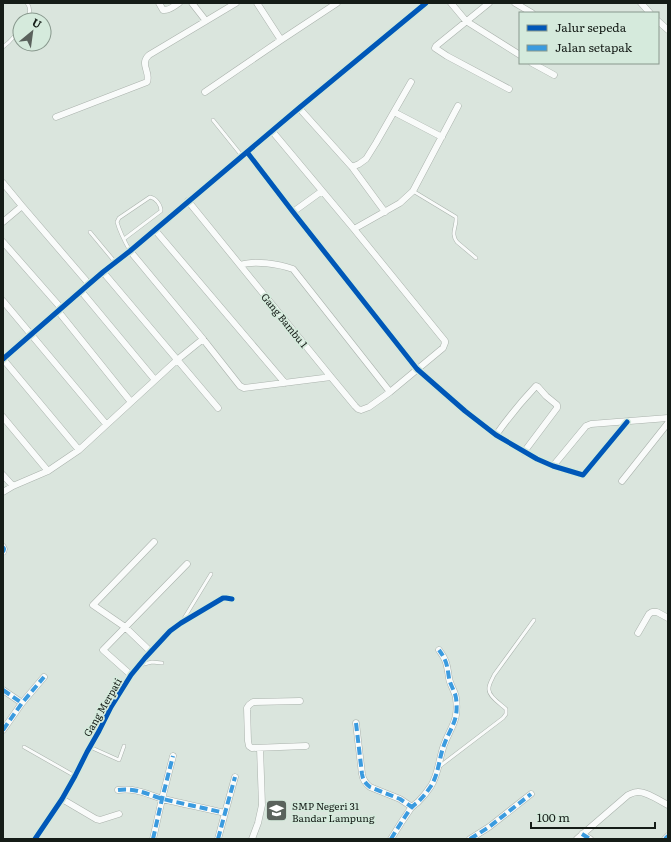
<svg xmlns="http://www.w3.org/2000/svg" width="671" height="842" font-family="Literata,serif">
<rect width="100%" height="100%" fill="#dae5dd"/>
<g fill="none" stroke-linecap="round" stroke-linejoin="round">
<defs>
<path id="lane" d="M 27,3 C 31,8 30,14 27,20
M 3,47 L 9,42 L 20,30
M 213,120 L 242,156
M 413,191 L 456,217 C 457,227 450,233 457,242 L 476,258
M 90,232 L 115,262
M 124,239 L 161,211 C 161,205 156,198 150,197 L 119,218 L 117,222 C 120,233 125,242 130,251
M 183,620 L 211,574
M 140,665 L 152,662 L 162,663
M 24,747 L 75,776
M 90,747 L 119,760 L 124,746
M 440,766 L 503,718 L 506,714 L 506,709 C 502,705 489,697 489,690 C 488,685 492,680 494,675 L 534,620"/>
<path id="street" d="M 159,3 L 163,10 C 169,11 174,6 179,3
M 192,3 L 206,21
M 257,3 L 281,40
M 451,3 L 466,21 L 520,55
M 489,3 L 436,46 L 435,48 L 447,56 L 509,89
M 515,3 L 532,13
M 641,3 L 650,13
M 658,21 L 668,30
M 532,63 L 554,75
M 205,92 L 281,40 L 337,3
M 299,108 L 352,167 L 385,212
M 394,112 L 442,137
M 56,117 L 147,82 C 151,72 139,64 149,55 L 236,3
M 272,131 L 354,229 L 400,203 L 413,191 L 458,106
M 247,152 L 293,212 L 417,369 L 465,411 L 496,435 L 537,459 L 553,466 L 583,475 L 627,422
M 352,167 L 359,164 L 366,159 L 376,143 L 411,82
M 3,183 L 22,206 L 89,284
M 188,201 L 331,377 L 355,406 L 358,409 L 361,410 L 369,407 L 390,392 L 443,348 L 445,343 L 445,341 L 354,229
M 293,212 L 322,191
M 3,222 L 22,206
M 155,230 L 285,383
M 3,242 L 61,308
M 130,251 L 203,339 L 240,386 L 244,388 L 331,377
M 240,265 C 254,260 279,264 293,269 L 390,392
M 103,272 L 218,408
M 81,291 L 155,380
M 3,301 L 106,424
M 58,311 L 131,402
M 3,359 L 81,291 L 103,272 L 130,251 L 299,108 L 426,3
M 3,359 L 79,450
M 3,417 L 48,471
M 496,435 C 508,418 521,402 536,386 L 538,387 L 546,396 L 557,405 L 557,408 L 524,452
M 553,466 L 586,426 L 591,424 L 668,418
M 3,475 L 13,486
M 622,481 L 668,423
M 3,492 L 13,486 L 48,471 L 79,450 L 177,360 L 203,339
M 3,547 L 4,549 L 3,552
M 638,633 L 649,614 L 652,612 L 657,612 L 668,618
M 151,652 L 125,627 L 93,605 L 154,542
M 131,675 L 103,650 L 187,564
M 3,690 L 22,703
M 300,701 L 253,702 L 249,705 L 247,708 L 248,741 L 249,746 L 252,748 L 306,746
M 356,723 L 362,774 C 363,780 365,783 370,787 L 400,799 L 412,807
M 3,730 L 22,703 L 44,677
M 118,790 C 137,788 146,794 163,799 C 184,804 204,808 225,813
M 62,799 L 96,819 L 100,820 L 119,814
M 582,834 L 590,839
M 35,839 L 62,799 L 75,776 L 87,752 L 99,731 L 111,707 L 131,675 L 145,658 L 170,631 L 181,623 L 223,598 L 226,598 L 232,599
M 153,839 L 162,799 L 173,756
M 218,839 L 225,813 L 235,777
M 252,839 L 258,823 L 262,805 L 260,748
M 391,839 C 397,829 404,818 411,808 C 413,806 415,804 418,802 C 423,797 427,792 431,786 C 439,773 439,758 444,745 C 451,726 459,721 456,698 C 455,691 450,685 449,678 C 447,665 447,661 439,650
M 470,839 L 489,827 L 531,794
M 577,839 L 628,795 C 631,794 634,792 637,792 C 646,791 660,801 668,805
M 665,839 L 668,836"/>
</defs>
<use href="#lane" stroke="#aab2ac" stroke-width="4"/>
<use href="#street" stroke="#aab2ac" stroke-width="7"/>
<use href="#lane" stroke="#f9fbfa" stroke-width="3"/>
<use href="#street" stroke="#f9fbfa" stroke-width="6"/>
<path stroke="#3b9bdf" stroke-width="4" stroke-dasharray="8 4" stroke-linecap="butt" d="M 3,547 L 4,549 L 3,552
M 3,690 L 22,703
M 356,723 L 362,774 C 363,780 365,783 370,787 L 400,799 L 412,807
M 3,730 L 22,703 L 44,677
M 118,790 C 137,788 146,794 163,799 C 184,804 204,808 225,813
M 582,834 L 590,839
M 153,839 L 162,799 L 173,756
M 218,839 L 225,813 L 235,777
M 391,839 C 397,829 404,818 411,808 C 413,806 415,804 418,802 C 423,797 427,792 431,786 C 439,773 439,758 444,745 C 451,726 459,721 456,698 C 455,691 450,685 449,678 C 447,665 447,661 439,650
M 470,839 L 489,827 L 531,794
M 665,839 L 668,836"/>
<defs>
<path id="cycleway" d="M 247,152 L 293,212 L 417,369 L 465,411 L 496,435 L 537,459 L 553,466 L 583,475 L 627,422
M 3,359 L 81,291 L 103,272 L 130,251 L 299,108 L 426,3
M 35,839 L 62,799 L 75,776 L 87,752 L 99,731 L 111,707 L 131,675 L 145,658 L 170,631 L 181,623 L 223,598 L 226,598 L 232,599"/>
</defs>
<use href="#cycleway" stroke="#d5eadc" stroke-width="8"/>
<use href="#cycleway" stroke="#0057b8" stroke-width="5"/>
</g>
<defs>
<symbol id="school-square" viewBox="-11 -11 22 22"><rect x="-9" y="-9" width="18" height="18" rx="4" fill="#5a625c" stroke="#d5eadc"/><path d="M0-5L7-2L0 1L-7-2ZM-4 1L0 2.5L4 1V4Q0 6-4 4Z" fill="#fff"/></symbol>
</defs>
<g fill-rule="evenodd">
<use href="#school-square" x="264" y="798" width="25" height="25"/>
</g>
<g text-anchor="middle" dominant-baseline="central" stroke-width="3.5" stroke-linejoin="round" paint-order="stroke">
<g font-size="10" fill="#151c17" stroke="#d5eadc">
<text transform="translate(285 320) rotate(51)">Gang Bambu 1</text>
<text transform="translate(102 707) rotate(-60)">Gang Merpati</text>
</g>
<g font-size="10" fill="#151c17" stroke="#d5eadc" text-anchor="start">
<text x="292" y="805">SMP Negeri 31<tspan x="292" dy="12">Bandar Lampung</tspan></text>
</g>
</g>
<rect width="671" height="842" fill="none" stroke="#151c17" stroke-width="8"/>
<rect x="519" y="12" width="140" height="52" fill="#d5eadc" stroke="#88988d"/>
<rect x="527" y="25" width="20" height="6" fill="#0057b8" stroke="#88988d"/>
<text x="555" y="32" font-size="12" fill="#151c17">Jalur sepeda</text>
<rect x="527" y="45" width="20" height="6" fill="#3b9bdf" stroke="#88988d"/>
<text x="555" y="52" font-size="12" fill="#151c17">Jalan setapak</text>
<g transform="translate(32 32) rotate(29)"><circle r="19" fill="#d5eadc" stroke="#88988d"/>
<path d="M0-3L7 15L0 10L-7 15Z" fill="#5a625c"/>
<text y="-6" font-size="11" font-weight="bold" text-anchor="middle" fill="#151c17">U</text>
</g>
<path d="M531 822v6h124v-6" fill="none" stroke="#151c17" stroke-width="2"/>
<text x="537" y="822" font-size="12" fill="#151c17" stroke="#d5eadc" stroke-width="3" paint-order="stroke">100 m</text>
</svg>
